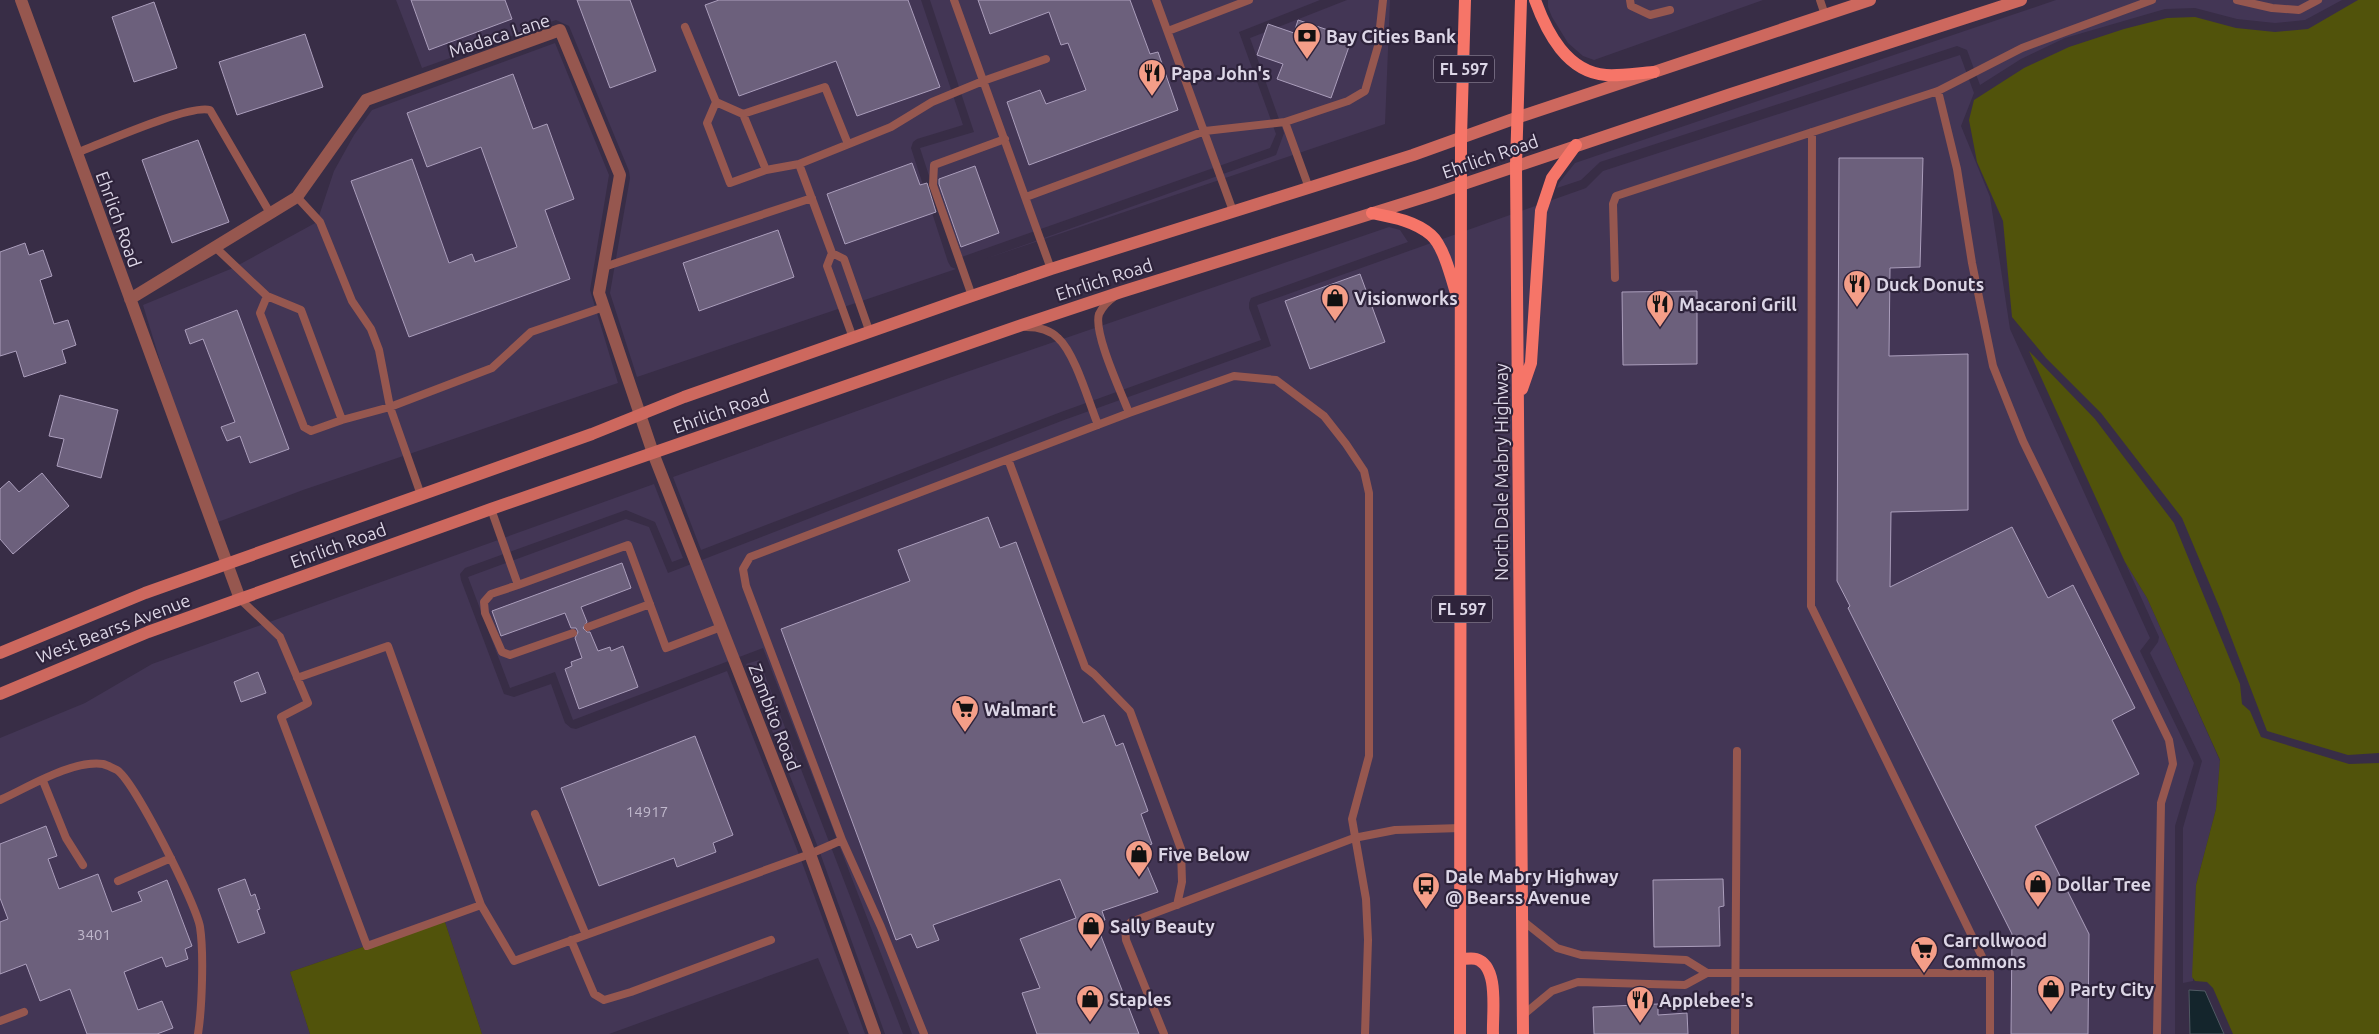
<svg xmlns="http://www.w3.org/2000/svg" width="2379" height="1034" font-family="Ubuntu,sans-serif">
<rect width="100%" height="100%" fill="#382d46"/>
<path fill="#433655" d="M 396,0 L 921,0 L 963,125 L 917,139 L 913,142 L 911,148 L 948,262 L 951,267 L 956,269 L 637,377 L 610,293 L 630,178 L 629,171 L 569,26 L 556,20 L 422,68 Z
M 930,0 L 1320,0 L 1239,32 L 1276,134 L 1270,148 L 956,259 L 920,148 L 974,132 Z
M 1347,0 L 1390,0 L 1385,124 L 985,259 L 1276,155 L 1284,133 L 1250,38 Z
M 1548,0 L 1763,0 L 1594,60 L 1583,56 L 1568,43 L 1552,17 L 1548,7 Z
M 2056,0 L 2342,0 L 2305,20 L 2275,23 L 2237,19 L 2195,8 L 2165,9 L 2065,38 L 2021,59 L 1980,85 L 1967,50 L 1957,46 L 1600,162 L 1581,180 L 1557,188 L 1559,183 L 1575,163 Z
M 555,43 L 609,175 L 590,290 L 618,383 L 303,490 L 210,525 L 143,305 L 233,268 L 317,222 L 334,171 L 354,135 L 372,110 Z
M 1960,55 L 1974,93 L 1961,126 L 1990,197 L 2010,329 L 2150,638 L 2140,651 L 2194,763 L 2175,826 L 2175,1034 L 912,1034 L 763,648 L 573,720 L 555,672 L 510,688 L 468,577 L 626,519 L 649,527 L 668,573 L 1064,420 L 1271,346 L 1257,305 L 1586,188 L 1603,171 Z
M 1389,227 L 1400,230 L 1408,242 L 1251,298 L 1249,303 L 1249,308 L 1261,340 L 1061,412 L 701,550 L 673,477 L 952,377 Z
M 654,484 L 683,558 L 672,562 L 655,522 L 626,510 L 465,568 L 460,574 L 461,580 L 504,694 L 514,697 L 551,684 L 565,723 L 571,728 L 576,729 L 727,671 L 800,857 L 865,1034 L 849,1034 L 818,958 L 609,1034 L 482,1034 L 444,919 L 290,972 L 310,1034 L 0,1034 L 0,738 L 85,703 L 152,664 Z
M 2125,562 L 2147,598 L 2220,761 L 2216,809 L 2196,885 L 2193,981 L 2183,983 L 2183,828 L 2202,761 L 2150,653 L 2158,642 L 2159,637 Z
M 759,660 L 903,1034 L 885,1034 L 819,850 L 746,664 Z"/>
<path fill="#51530b" d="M 2358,0 L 2379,0 L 2379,753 L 2348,755 L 2267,731 L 2221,611 L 2182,518 L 2101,413 L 2046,358 L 2012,317 L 2003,221 L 1977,162 L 1969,120 L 1974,100 L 2024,68 L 2069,47 L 2124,29 L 2167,18 L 2195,17 L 2236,28 L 2275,32 L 2308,29 Z
M 2029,351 L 2095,419 L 2174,523 L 2240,684 L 2242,704 L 2250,711 L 2261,737 L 2349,764 L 2379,763 L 2379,1034 L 2233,1034 L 2213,988 L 2207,982 L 2195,981 L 2192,977 L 2196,885 L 2216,809 L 2220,760 L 2147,598 L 2125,562 Z
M 444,919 L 482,1034 L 310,1034 L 290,972 Z"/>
<path fill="#14252c" stroke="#505a64" d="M 2189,990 L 2205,991 L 2224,1034 L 2190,1034 Z"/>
<path fill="#6c607c" stroke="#ab9ebc" d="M 411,0 L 505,0 L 512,19 L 429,50 Z
M 577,0 L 630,0 L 656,71 L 610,88 Z
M 719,0 L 908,0 L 940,87 L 857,116 L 836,61 L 739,96 L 705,5 Z
M 978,0 L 1130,0 L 1150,54 L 1158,52 L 1178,110 L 1029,165 L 1007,102 L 1040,90 L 1046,104 L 1086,90 L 1068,43 L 1061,45 L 1049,12 L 990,34 Z
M 154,2 L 177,68 L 134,82 L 112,17 Z
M 1298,20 L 1352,38 L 1331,98 L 1277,79 L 1283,64 L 1257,55 L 1268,24 L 1294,33 Z
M 305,34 L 323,87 L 237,115 L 219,62 Z
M 513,74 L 533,129 L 547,124 L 574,199 L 545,210 L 570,279 L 409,337 L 351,181 L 412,159 L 449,263 L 472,254 L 475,262 L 517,247 L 481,147 L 427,167 L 407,113 Z
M 198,140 L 229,222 L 172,243 L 142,160 Z
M 1839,158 L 1923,158 L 1920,267 L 1890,268 L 1889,356 L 1968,354 L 1968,510 L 1891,512 L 1890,587 L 2012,527 L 2048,598 L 2073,585 L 2135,708 L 2112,720 L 2139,774 L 2035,826 L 2089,934 L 2088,1034 L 2011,1034 L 2012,934 L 1848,608 L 1850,606 L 1837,581 Z
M 912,163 L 920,185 L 927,183 L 936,212 L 845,244 L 827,194 Z
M 975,166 L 999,233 L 961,247 L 939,184 L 939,179 Z
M 778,230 L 794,277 L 699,311 L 683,263 Z
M 25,243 L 29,255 L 43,250 L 52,276 L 40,280 L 54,324 L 68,320 L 76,345 L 62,350 L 66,363 L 24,377 L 16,351 L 0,356 L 0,252 Z
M 1360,274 L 1385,342 L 1310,369 L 1285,301 Z
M 1697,291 L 1697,364 L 1623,365 L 1622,292 Z
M 237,310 L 289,449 L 250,463 L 240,436 L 227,441 L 221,427 L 235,422 L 203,339 L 190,344 L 185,330 Z
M 60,395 L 118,410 L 101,478 L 57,466 L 64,439 L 49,436 Z
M 42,473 L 69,506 L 13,554 L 0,539 L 0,489 L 9,481 L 19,492 Z
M 988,517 L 1000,548 L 1016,542 L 1083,723 L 1104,715 L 1116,746 L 1123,743 L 1148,811 L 1141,814 L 1152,844 L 1140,849 L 1158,892 L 1102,911 L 1105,920 L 1096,923 L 1139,1034 L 1037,1034 L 1022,993 L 1040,988 L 1020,939 L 1076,918 L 1060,879 L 933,925 L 939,940 L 917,948 L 911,934 L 896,940 L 781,629 L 910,581 L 898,550 Z
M 622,563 L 631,588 L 581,607 L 587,622 L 583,628 L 587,632 L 590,632 L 598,651 L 610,647 L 611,651 L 623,646 L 638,687 L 579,709 L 565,669 L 572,666 L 571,662 L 582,658 L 575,638 L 578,632 L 576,628 L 571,628 L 565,613 L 501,636 L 492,611 Z
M 258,672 L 266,693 L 241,702 L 234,682 Z
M 695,736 L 733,835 L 713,843 L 716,852 L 677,867 L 674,858 L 599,886 L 561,788 Z
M 46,826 L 57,856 L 48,859 L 59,889 L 98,874 L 112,912 L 142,901 L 138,892 L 167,880 L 192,946 L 185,949 L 188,959 L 166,967 L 162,957 L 124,972 L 138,1010 L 162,1001 L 173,1028 L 157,1034 L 87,1034 L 70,989 L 40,1001 L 26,964 L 0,974 L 0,922 L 8,919 L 0,898 L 0,844 Z
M 245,879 L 251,896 L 255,894 L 260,909 L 257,910 L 265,933 L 238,943 L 218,889 Z
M 1723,879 L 1724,906 L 1719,907 L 1720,946 L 1654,947 L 1653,880 Z
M 1658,1004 L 1658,1015 L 1687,1013 L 1688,1034 L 1594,1034 L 1593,1007 Z"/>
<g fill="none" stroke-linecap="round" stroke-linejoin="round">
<path stroke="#96574f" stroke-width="8" d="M 954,0 L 1051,269
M 1156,0 L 1233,211
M 1630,0 L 1631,6 L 1650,15 L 1670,10
M 1820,0 L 1825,15
M 2237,0 L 2272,8 L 2299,10 L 2318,0
M 685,27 L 716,102
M 1168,31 L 1249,0
M 1938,91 L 1957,169 L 1972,263 L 1993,366 L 2023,441 L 2169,740 L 2173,764 L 2161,803 L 2157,1034
M 743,114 L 716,102 L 707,123 L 730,183 L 766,170
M 1812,132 L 1811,606 L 1990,973 L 1990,1034
M 848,144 L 825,87 L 743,114 L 766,170 L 799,164 L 891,127 L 932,102 L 983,81 L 1046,59
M 76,153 C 101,144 189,104 210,110 L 270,213
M 799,164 L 832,253
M 1309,188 L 1285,122 L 1348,101 L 1365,91 L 1378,46 L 1383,0
M 297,197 L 320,222 L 352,301 L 371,329 L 379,350 L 390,407 L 421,495
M 1026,197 L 1205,131 L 1285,122
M 215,247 L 267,296 L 301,310 L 342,420 L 390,407 L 492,368 L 531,332 L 604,307
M 604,267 L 812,198
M 1615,278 L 1613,204 L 1616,196 L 1938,91 L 2022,48 L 2152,0
M 267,296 L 260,313 L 304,427 L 311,431 L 342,420
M 972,296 L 933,185 L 934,165 L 1005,139
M 1114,297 C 1108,301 1102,308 1099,314 C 1093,333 1122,394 1129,413
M 1026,327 C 1037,327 1050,330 1058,338 C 1075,353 1089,403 1098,425
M 853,338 L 827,266 L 832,253 L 844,259 L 870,333
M 1008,459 L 1085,667 L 1094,674 L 1130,711 L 1181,849 L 1182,882 L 1177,905
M 491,509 L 518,585 L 628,545 L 666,648 L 721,627
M 518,585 L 491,594 L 484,602 L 485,613 L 502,652 L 510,655 L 573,633
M 240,599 L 280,637 L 308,703 L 281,717 L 367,946 L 481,905 L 514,961 L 810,854 L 842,840 L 746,586 L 743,569 L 750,557 L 1129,413 L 1234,376 L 1276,380 L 1324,416 L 1346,444 L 1364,471 L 1369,493 L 1369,756 L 1352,819 L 1366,899 L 1368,940 L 1365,1034
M 588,627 L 650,604
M 297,678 L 388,646 L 481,905
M 43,781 L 66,838 L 83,865
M 0,800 C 29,787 71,760 103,764 C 107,765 113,768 117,770 C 135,782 196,904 200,927 C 204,953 202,1008 198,1034
M 535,814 L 586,935
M 842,840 L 881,927 L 924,1034
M 118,881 L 171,858
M 1522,920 L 1557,948 L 1581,955 L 1686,960 L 1707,973
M 571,940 L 594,994 L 604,1000 L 631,992 L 771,940
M 1523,1015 L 1552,991 L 1578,982 L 1685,985 L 1707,973 L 1990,973
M 0,1021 L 24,1012
M 1164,1034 L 1126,940 L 1125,928 L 1131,922 L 1354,838 L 1395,830 L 1461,828
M 1735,1034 L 1737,751"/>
<path stroke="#96574f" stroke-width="12" d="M 21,0 L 240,599
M 130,299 L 297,197 L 366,100 L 560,30 L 620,175 L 599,293 L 653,453 L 810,854 L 875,1034"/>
<path stroke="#cd685e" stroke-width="12" d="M 0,653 L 145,593 L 592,434 L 684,397 L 960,300 L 1051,269 L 1413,155 L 1516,118 L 1870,0
M 0,694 L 148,632 L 240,599 L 491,509 L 1019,326 L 1121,292 L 1434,194 L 1731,94 L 2021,0"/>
<path stroke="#f67568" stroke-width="12" d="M 1521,0 L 1516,165 L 1523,1034
M 1535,0 C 1547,33 1567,72 1606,75 C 1622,76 1638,73 1654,72
M 1372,213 C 1392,217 1415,221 1431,235 C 1445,247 1453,285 1459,303
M 1522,389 L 1531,363 L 1541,211 L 1552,178 L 1576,145
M 1461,959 C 1465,959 1472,958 1476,959 C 1500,966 1492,1014 1493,1034
M 1460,1034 L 1461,137 L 1465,0"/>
</g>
<defs>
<symbol id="bank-pin" viewBox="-11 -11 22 30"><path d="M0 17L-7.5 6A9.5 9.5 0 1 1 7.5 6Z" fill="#f49e88" stroke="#2e233b"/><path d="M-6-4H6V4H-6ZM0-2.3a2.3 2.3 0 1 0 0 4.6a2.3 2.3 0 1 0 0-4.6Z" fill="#111"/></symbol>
<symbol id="restaurant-pin" viewBox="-11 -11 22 30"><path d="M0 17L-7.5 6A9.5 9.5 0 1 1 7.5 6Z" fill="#f49e88" stroke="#2e233b"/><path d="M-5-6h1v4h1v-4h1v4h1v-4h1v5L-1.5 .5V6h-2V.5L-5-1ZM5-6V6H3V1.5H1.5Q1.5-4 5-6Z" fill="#111"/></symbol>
<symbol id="shop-pin" viewBox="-11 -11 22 30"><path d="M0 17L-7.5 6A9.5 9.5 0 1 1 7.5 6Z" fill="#f49e88" stroke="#2e233b"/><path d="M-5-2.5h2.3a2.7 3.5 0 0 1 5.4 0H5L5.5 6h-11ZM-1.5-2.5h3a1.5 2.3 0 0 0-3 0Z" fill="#111"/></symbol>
<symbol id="supermarket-pin" viewBox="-11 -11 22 30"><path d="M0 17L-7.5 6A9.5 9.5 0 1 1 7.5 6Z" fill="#f49e88" stroke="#2e233b"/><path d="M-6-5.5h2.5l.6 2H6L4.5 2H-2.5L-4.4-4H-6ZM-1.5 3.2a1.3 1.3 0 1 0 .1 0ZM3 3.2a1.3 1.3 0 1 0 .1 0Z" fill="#111"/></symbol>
<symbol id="bus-pin" viewBox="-11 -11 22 30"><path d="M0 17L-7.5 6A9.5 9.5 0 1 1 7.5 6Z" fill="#f49e88" stroke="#2e233b"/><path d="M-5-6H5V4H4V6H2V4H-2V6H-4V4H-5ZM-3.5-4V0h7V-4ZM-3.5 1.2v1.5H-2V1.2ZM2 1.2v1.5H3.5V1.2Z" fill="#111"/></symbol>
</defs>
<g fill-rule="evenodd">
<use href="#bank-pin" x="1291" y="20" width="32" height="43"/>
<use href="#restaurant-pin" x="1136" y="57" width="32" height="43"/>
<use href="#restaurant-pin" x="1841" y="268" width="32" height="43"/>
<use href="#shop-pin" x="1319" y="282" width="32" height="43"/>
<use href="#restaurant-pin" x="1644" y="288" width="32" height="43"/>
<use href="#supermarket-pin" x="949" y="693" width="32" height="43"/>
<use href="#shop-pin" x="1123" y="838" width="32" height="43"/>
<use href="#shop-pin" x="2022" y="868" width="32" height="43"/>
<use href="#bus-pin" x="1410" y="870" width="32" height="43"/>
<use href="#shop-pin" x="1075" y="910" width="32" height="43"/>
<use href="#supermarket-pin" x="1908" y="934" width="32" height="43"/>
<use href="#shop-pin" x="2035" y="973" width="32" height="43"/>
<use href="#shop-pin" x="1074" y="983" width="32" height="43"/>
<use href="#restaurant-pin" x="1624" y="984" width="32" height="43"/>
</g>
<g text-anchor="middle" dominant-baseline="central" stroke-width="4.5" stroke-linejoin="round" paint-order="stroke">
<g font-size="15" fill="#c0b8cc">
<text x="647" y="811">14917</text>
<text x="94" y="934">3401</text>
</g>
<g fill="#2e233b" stroke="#a8a0b3" stroke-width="1">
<rect x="1434" y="55.5" width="60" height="27" rx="4"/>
<rect x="1432" y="595.5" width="60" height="27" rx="4"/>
</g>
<g font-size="16" font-weight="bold" fill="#dcd6e6">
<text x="1464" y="69">FL 597</text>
<text x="1462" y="609">FL 597</text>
</g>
<g font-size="18" fill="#dcd6e6" stroke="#2e233b">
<text transform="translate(499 35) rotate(-18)">Madaca Lane</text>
<text transform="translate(1490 156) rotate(-19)">Ehrlich Road</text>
<text transform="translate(119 219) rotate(70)">Ehrlich Road</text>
<text transform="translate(1104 279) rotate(-18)">Ehrlich Road</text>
<text transform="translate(721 411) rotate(-19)">Ehrlich Road</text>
<text transform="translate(1501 472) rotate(-90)">North Dale Mabry Highway</text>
<text transform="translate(338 545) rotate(-20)">Ehrlich Road</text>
<text transform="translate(113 628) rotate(-21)">West Bearss Avenue</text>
<text transform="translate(775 717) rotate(69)">Zambito Road</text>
</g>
<g font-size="18" font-weight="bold" fill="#dcd6e6" stroke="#2e233b" text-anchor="start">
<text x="1326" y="36">Bay Cities Bank</text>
<text x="1171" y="73">Papa John's</text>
<text x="1876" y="284">Duck Donuts</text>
<text x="1354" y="298">Visionworks</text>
<text x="1679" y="304">Macaroni Grill</text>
<text x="984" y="709">Walmart</text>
<text x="1158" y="854">Five Below</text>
<text x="1445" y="876">Dale Mabry Highway<tspan x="1445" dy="21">@ Bearss Avenue</tspan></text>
<text x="2057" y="884">Dollar Tree</text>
<text x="1110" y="926">Sally Beauty</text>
<text x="1943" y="940">Carrollwood<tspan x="1943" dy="21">Commons</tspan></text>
<text x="2070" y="989">Party City</text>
<text x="1109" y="999">Staples</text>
<text x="1659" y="1000">Applebee's</text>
</g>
</g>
</svg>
